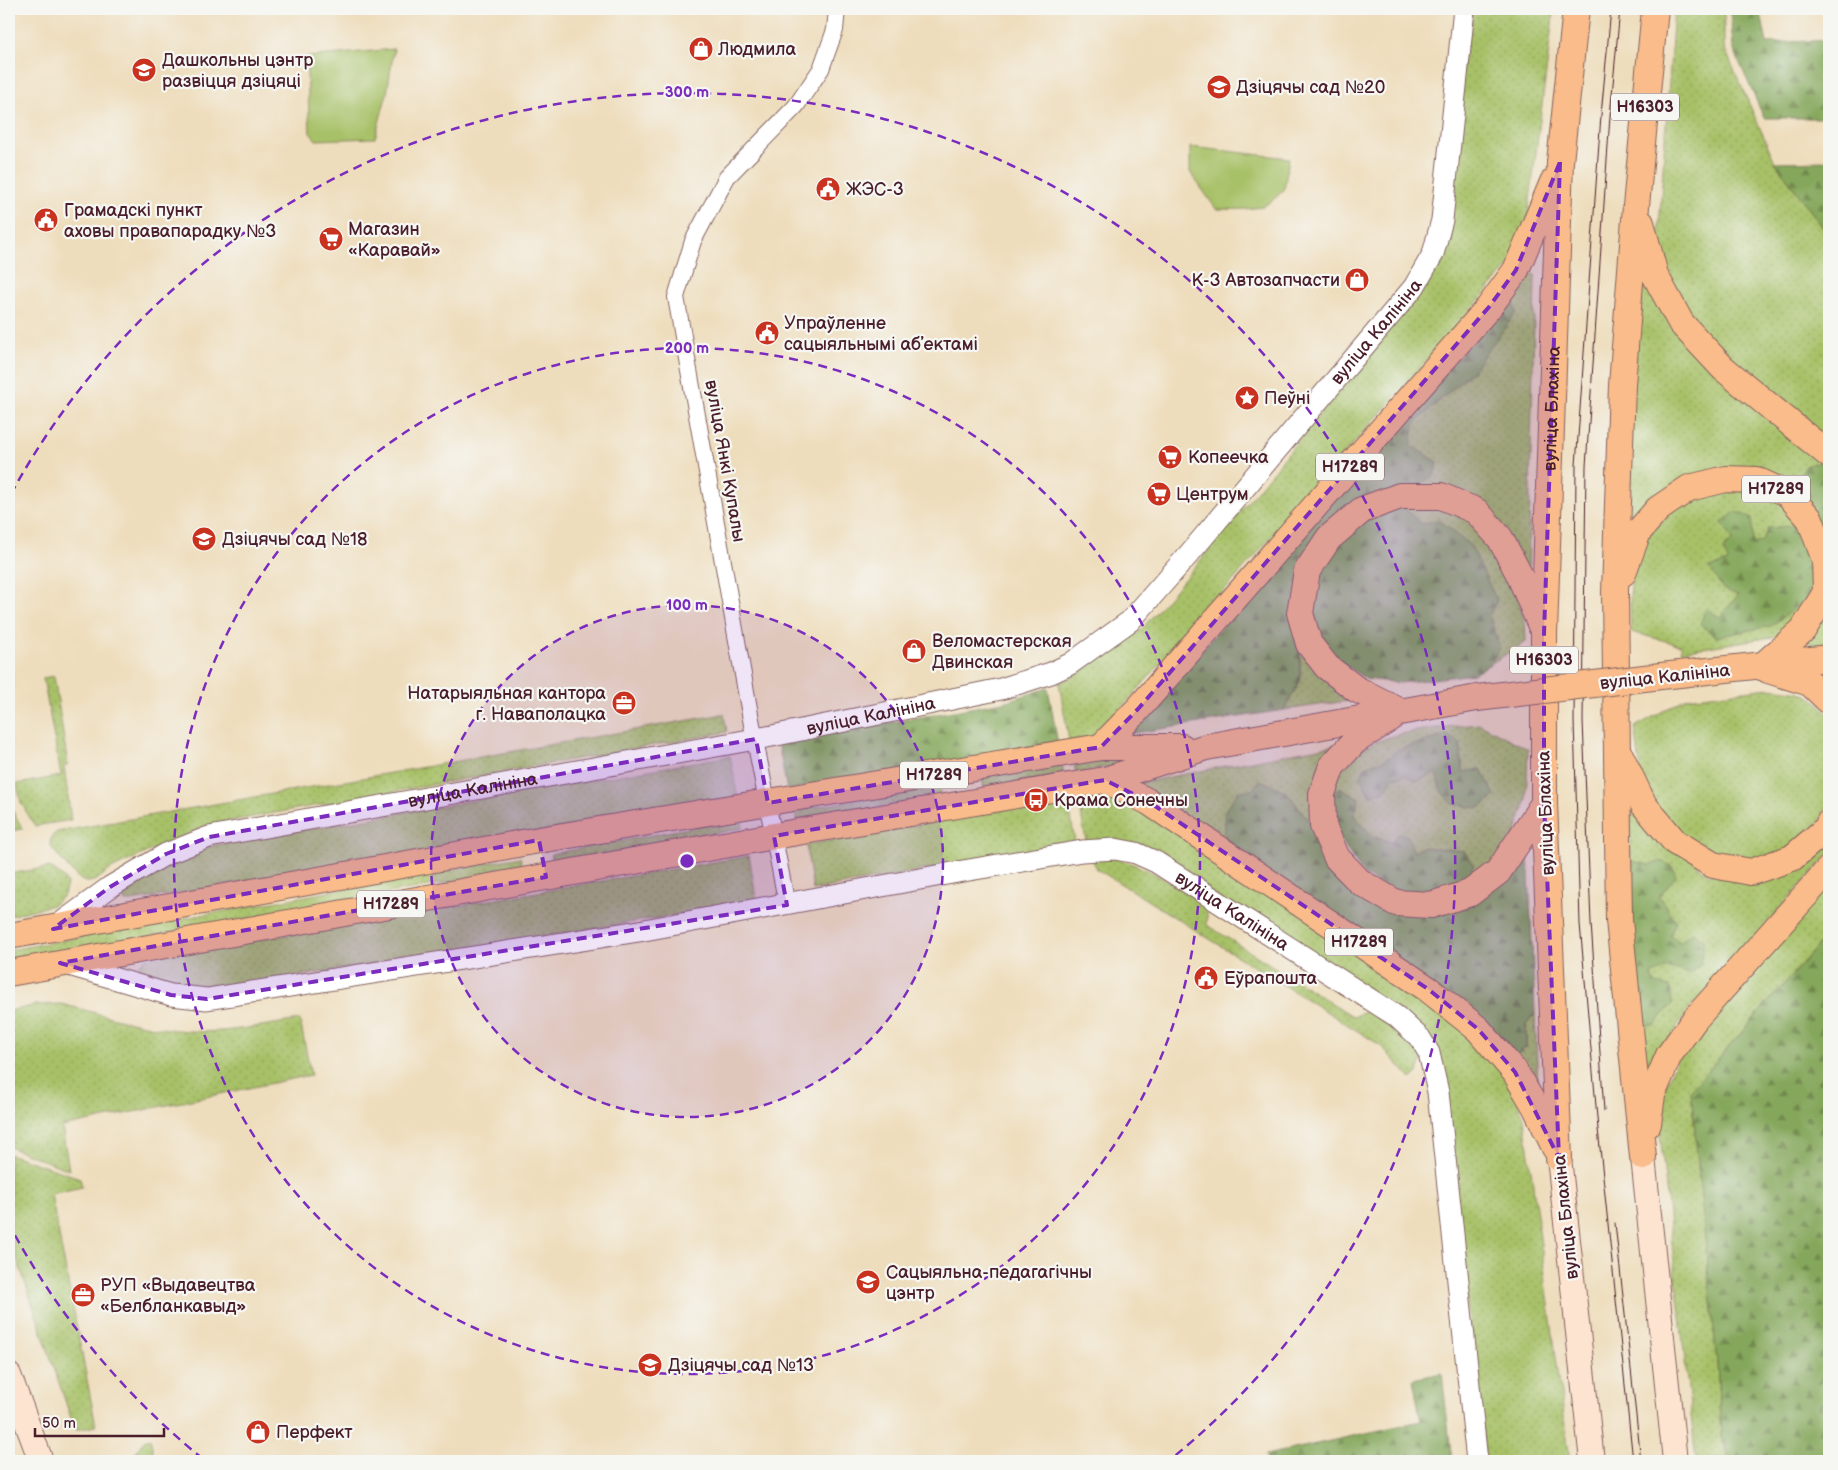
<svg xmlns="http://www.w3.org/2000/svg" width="1838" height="1470" font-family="'Balsamiq Sans',sans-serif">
<defs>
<pattern id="grass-dots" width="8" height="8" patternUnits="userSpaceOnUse" patternTransform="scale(1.25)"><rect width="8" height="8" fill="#a7c167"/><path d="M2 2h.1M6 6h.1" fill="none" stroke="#91a55a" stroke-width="1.8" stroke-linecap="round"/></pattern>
<pattern id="forest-firs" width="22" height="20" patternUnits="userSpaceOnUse" patternTransform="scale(1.25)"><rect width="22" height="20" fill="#85a75c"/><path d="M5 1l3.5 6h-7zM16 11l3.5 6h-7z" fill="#6f874c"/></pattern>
</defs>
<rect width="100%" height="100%" fill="#f6f6f2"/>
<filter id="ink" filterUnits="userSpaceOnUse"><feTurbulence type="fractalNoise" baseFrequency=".02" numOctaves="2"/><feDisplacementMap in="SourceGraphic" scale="10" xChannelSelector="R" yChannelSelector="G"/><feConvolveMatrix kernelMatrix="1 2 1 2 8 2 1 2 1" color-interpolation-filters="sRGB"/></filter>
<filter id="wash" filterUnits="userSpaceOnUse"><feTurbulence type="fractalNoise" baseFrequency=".0096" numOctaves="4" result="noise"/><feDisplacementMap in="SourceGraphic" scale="20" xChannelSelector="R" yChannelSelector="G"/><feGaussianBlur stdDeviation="1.12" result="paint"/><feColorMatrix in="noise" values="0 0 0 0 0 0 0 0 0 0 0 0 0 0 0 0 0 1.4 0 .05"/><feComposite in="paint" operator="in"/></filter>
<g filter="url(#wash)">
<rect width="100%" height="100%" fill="#eeddbc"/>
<path fill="url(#grass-dots)" stroke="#787049" d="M 1473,9 L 1554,9 L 1527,224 L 1510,265 L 1097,736 L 1069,741 L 1059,683 L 1076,675 L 1140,631 L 1199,562 L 1420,291 Z
M 1674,9 L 1724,9 L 1724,47 L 1775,162 L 1829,236 L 1829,444 C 1769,395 1698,349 1664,275 C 1660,266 1660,252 1658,241 Z
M 1643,268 L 1823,462 L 1800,497 L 1758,472 L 1629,525 L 1633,387 Z
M 1531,274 L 1535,275 L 1528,580 L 1506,533 L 1417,486 L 1411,446 L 1414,424 L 1473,370 L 1511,297 Z
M 1755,489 L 1782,501 L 1802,525 L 1816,592 L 1796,624 L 1779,636 L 1682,651 L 1681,645 L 1631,632 L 1630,598 L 1632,567 L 1647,533 L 1692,495 Z
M 1441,503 L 1470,517 L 1512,578 L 1525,623 L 1526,642 L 1490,664 L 1499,648 L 1489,614 L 1421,524 L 1401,505 Z
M 1829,611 L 1829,644 L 1811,646 L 1808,639 Z
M 1300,653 L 1354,700 L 1284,710 L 1300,681 Z
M 54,676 L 68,765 L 64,766 L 71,820 L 35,826 L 21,803 L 17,784 L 61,776 L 43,678 Z
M 1769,688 C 1797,691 1812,690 1829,716 L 1829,804 L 1819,823 L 1787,850 L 1751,862 L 1716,858 L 1680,835 L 1651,799 L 1641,774 L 1635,727 L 1686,698 Z
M 724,714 L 727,732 L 208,825 C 176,839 144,853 113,868 C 105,872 97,883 86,882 C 76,880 58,855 51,847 L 50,841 L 53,835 L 57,832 Z
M 1480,724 L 1528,749 L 1526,801 L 1515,835 L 1493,865 L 1465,886 L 1412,851 L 1373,837 L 1331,794 C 1334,786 1336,776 1340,769 C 1366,730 1438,728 1480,724 Z
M 1339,744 L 1313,826 L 1225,845 L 1134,784 Z
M 1161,755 L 1076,774 L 1074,763 Z
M 730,756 L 738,798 L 125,902 L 123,896 L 126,888 L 170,861 L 211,846 Z
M 1062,764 L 1064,776 L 984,788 L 982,776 Z
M 939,786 L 941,797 L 797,820 L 795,810 Z
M 1078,796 L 1113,799 L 1141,810 L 1423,995 L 1474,1036 L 1510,1079 L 1524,1118 L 1570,1461 L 1486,1461 L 1437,1053 L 1160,856 L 1086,841 Z
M 1068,798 L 1075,843 L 813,890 L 806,845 Z
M 1630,802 L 1709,875 L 1829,837 L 1829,854 L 1687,1012 L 1646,1078 L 1632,922 Z
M 9,805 L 23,829 L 9,831 Z
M 741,818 L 743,828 L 553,865 L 551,854 Z
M 749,856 L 757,902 L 206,991 C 192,990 148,985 141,973 C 140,971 139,967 139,965 L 144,959 Z
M 520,857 L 523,869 L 9,961 L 9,950 Z
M 1114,858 C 1149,867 1177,887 1207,906 L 1207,925 L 1354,1017 L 1369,1008 L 1392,1022 L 1423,1056 L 1418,1073 L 1411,1079 L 1380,1045 L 1097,869 L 1092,859 Z
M 50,867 L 64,878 L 67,884 L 64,895 L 53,905 L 9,916 L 9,874 Z
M 1829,886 L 1829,933 L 1691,1090 L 1717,1363 L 1721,1437 L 1731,1461 L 1696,1461 L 1657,1107 L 1677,1059 Z
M 61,1004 C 103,1014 145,1029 189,1031 C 225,1034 264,1025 300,1020 L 311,1075 L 62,1127 L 69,1170 L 9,1147 L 9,1011 L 37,1005 Z
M 1535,1014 L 1538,1092 L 1513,1058 L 1526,1047 L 1526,1025 Z
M 9,1154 L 80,1178 L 82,1187 L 51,1194 L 96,1426 L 75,1430 L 9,1235 Z
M 150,1438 L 155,1461 L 130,1461 L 144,1440 Z
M 1829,1451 L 1829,1461 L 1807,1461 L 1809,1458 Z"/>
<path fill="url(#forest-firs)" stroke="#686344" d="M 1730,9 L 1760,9 L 1767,43 L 1829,40 L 1829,118 L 1764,118 L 1733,48 Z
M 1829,161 L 1829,236 L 1775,162 Z
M 1511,297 L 1516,313 L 1473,370 L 1414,424 L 1411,446 L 1438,462 L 1434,475 L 1417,486 L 1322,530 L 1300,653 L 1300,681 L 1284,710 L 1128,734 Z
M 1823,462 L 1829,467 L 1829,546 L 1800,497 L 1797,477 L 1807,465 Z
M 1401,505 L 1421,524 L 1439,520 L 1471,546 L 1497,601 L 1489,615 L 1500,648 L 1490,664 L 1474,674 L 1400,683 L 1366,679 L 1336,659 L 1317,638 L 1310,611 L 1314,575 L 1335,543 L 1368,518 Z
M 1736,511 L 1752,519 L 1753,544 L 1762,541 L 1768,528 L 1802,525 L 1816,562 L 1816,592 L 1771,626 L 1716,637 L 1700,624 L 1706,609 L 1720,617 L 1738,595 L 1723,589 L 1710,568 L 1728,562 L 1723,549 L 1733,540 L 1722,523 Z
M 1048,688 L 1058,744 L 787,790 L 778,743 L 1003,702 Z
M 1447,735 L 1460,743 L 1463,772 L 1481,769 L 1495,796 L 1479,808 L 1452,804 L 1441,791 L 1436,773 L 1417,781 L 1406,775 L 1393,778 L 1384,791 L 1370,796 L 1360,778 L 1365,767 L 1389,758 L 1397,750 Z
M 1260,780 L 1287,792 L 1313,826 L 1331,863 L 1434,914 L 1528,850 L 1535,1014 L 1526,1025 L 1526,1047 L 1513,1058 L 1225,845 L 1225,811 L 1238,791 L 1252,790 Z
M 1341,788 L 1359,798 L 1354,816 L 1373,837 L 1392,842 L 1397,834 L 1408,836 L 1413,851 L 1424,847 L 1464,851 L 1474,864 L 1465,886 L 1429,896 L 1399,895 L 1365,876 L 1329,824 L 1331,794 Z
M 1631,861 L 1650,865 L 1661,861 L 1672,866 L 1676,876 L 1659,896 L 1676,922 L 1670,936 L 1680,942 L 1693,932 L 1704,940 L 1701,964 L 1689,974 L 1667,967 L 1652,975 L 1655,984 L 1670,987 L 1672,1004 L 1655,1025 L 1641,1026 L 1632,922 Z
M 1829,933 L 1829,1451 L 1809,1458 L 1807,1461 L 1731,1461 L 1721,1437 L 1717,1363 L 1691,1090 Z
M 1442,1373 L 1452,1461 L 1267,1461 L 1266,1455 L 1421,1421 L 1413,1379 Z"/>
<path fill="#a7c167" stroke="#787049" d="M 394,49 L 387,93 L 375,138 L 316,140 L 310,133 L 306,57 Z
M 1190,147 L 1289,158 L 1284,190 C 1278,195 1272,202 1265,205 C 1251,211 1231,209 1216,209 L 1190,172 Z"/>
</g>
<g filter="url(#ink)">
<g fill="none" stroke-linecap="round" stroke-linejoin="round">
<defs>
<path id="minor" d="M 787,905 L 750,714 L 676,297 L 693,241 L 727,177 L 796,106 L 821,69 L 835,30 L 837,9"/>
<g id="tertiary">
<path id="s1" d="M 57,926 L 110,887 L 166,854 L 209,837 L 772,736 L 1001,689 L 1051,673 L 1070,664 L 1130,621 L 1189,554 L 1414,287 L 1433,254 L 1442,220 L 1464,9"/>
<path id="s2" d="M 62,963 L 171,995 L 207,999 L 639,931 L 963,871 L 1082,851 L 1115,849 L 1136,853 L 1156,862 L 1396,1016 L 1420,1038 L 1429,1053 L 1438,1092 L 1477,1461"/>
</g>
<path id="secondary" d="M 1643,1157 L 1675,1461
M 1559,1158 L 1592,1461
M 9,1375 L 41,1461"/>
<g id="primary">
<path d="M 1641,223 L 1655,275 L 1681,323 L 1723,368 L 1829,455"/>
<path d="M 1623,573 L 1638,532 L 1658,509 L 1689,488 L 1726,479 L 1756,480 L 1788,494 L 1810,519 L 1825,560 L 1826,592 L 1803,630 L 1761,667"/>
<path d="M 1768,670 L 1810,683 L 1829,701"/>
<path d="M 1661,676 L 1829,658"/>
<path d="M 1400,711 L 1356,689 L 1327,667 L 1309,644 L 1300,613 L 1307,571 L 1329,538 L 1362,510 L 1400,496 L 1441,496 L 1476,511 L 1500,538 L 1519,574 L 1541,626"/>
<path d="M 1391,718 L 1355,741 L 1332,766 L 1322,794 L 1323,826 L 1337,858 L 1360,882 L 1396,903 L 1431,905 L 1470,893 L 1498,872 L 1544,803"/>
<path d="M 1101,747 L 1138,709 L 1489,307 L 1516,270 L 1553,182"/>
<path d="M 1620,755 L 1644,805 L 1675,842 L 1713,865 L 1751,872 L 1792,858 L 1827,828 L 1829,823"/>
<path d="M 1105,780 L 1149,802 L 1428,989 L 1478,1029 L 1515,1072 L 1536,1108 L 1555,1148"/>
<path d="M 9,936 L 539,840 L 1101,747 L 1182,747"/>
<path d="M 9,973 L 774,836 L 1105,780 L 1206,747 L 1477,698"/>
<path d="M 1648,1124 L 1652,1095 L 1669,1055 L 1695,1019 L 1829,869"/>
<path d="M 1643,1157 L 1619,920 L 1615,592 L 1622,385 L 1636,206 L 1655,9"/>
<path id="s3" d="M 1559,1158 L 1544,803 L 1544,634 L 1560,162 L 1576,9"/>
</g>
</defs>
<use href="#minor" stroke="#83625e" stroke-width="18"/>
<use href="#tertiary" stroke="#83625e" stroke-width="23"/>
<use href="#secondary" stroke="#83625e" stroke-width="26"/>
<use href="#primary" stroke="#83625e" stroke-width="28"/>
<use href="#minor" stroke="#fff" stroke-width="16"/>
<use href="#tertiary" stroke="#fff" stroke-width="21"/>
<use href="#secondary" stroke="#fde4d0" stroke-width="24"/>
<use href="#primary" stroke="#f9bc8a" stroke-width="26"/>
<path stroke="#4a1f2b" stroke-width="1" d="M 1611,9 L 1601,115 L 1576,465 L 1574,721 L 1580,924 L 1598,1129 L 1633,1461
M 1604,1111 L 1591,923 L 1583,721 L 1586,466 L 1610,116 L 1620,9
M 1615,1223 L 1641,1461"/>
<defs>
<path id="primary-bridge" d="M 1477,698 L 1661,676"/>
</defs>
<use href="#primary-bridge" stroke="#83625e" stroke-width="28" stroke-linecap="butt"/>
<use href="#primary-bridge" stroke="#f9bc8a" stroke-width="26"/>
</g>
</g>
<path fill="#7b2cbf" fill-opacity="0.2" stroke="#7b2cbf" stroke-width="4" stroke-dasharray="10 6" stroke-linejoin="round" d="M 1560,162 L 1544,634 L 1544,803 L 1559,1158 L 1515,1072 L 1478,1029 L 1428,989 L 1149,802 L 1105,780 L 774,836 L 787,905 L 207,999 L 171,995 L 60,963 L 546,877 L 539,840 L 53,929 L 110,887 L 166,854 L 209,837 L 756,739 L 768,803 L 1101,747 L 1138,709 L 1489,307 L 1516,270 Z"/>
<circle cx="687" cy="861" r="256" fill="#7b2cbf" fill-opacity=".12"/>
<g fill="none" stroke="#7b2cbf" stroke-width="2.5" stroke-dasharray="9 6">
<circle cx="687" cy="861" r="256"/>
<circle cx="687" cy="861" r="513"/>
<path d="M203 1459A769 769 0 0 1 11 1228M11 494A769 769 0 1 1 1171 1459"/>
</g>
<defs>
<symbol id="shop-disc" viewBox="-11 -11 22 22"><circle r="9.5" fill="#c8321e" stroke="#f6f6f2"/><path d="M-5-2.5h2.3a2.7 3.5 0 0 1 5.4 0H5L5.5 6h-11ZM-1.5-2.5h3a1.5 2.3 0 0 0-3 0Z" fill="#fff"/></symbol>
<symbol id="school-disc" viewBox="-11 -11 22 22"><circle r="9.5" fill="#c8321e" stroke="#f6f6f2"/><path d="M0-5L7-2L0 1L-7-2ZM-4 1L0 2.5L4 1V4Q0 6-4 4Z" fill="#fff"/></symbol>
<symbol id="civic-disc" viewBox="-11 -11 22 22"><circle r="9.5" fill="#c8321e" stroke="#f6f6f2"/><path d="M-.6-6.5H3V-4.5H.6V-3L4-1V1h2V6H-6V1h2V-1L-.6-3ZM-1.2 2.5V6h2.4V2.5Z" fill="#fff"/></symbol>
<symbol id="supermarket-disc" viewBox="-11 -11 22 22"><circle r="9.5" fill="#c8321e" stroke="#f6f6f2"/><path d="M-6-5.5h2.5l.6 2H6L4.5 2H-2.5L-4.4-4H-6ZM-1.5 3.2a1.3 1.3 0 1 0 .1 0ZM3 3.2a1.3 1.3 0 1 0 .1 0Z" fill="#fff"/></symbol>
<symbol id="sight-disc" viewBox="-11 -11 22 22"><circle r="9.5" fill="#c8321e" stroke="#f6f6f2"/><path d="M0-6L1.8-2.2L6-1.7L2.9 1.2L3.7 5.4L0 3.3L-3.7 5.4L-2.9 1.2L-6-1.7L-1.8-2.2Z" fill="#fff"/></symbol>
<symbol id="office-disc" viewBox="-11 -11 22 22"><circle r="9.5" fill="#c8321e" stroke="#f6f6f2"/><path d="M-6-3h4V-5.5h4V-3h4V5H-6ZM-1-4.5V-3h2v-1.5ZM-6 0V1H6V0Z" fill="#fff"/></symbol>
<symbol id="bus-disc" viewBox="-11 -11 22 22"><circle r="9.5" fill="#c8321e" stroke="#f6f6f2"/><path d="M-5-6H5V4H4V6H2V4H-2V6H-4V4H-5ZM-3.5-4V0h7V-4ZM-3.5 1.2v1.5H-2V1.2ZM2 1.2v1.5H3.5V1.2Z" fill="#fff"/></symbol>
</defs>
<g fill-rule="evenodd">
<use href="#shop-disc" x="687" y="35" width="28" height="28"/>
<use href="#school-disc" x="130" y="56" width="28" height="28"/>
<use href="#school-disc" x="1205" y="73" width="28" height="28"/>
<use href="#civic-disc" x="814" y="175" width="28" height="28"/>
<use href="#civic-disc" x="32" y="206" width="28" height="28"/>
<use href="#supermarket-disc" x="317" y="225" width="28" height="28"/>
<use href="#shop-disc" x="1343" y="266" width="28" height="28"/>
<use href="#civic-disc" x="753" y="319" width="28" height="28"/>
<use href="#sight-disc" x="1233" y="384" width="28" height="28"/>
<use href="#supermarket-disc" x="1156" y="443" width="28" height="28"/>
<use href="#supermarket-disc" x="1145" y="480" width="28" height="28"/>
<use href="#school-disc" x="190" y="525" width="28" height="28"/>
<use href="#shop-disc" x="900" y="637" width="28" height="28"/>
<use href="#office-disc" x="610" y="689" width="28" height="28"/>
<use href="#bus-disc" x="1022" y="786" width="28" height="28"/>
<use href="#civic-disc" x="1192" y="964" width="28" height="28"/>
<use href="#school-disc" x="854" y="1268" width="28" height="28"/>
<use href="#office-disc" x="69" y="1281" width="28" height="28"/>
<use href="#school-disc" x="636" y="1351" width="28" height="28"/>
<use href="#shop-disc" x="244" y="1418" width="28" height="28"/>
</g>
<g text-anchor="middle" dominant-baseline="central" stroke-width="4.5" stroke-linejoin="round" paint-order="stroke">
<g fill="#f6f6f2" stroke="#7e6067" stroke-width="1">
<rect x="1611" y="93.5" width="68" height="27" rx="4"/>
<rect x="1316" y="453.5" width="68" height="27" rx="4"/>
<rect x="1742" y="475.5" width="68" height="27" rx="4"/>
<rect x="1510" y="646.5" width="68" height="27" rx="4"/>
<rect x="900" y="761.5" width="68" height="27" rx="4"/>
<rect x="357" y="890.5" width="68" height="27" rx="4"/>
<rect x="1325" y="928.5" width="68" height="27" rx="4"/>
</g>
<g font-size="16" font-weight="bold" fill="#4a1f2b">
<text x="1645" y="107">Н16303</text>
<text x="1350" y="467">Н17289</text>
<text x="1776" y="489">Н17289</text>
<text x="1544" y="660">Н16303</text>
<text x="934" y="775">Н17289</text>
<text x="391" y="904">Н17289</text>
<text x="1359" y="942">Н17289</text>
</g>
<g font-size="18" fill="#4a1f2b" stroke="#f6f6f2" text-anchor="start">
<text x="718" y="49">Людмила</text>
<text x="162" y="60">Дашкольны цэнтр<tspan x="162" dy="21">развіцця дзіцяці</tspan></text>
<text x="1236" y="87">Дзіцячы сад №20</text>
<text x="846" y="189">ЖЭС-3</text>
<text x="64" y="210">Грамадскі пункт<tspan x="64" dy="21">аховы правапарадку №3</tspan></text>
<text x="348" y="229">Магазин<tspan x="348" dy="21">«Каравай»</tspan></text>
<text x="1340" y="280" text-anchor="end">К-3 Автозапчасти</text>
<text x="784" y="323">Упраўленне<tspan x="784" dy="21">сацыяльнымі абʼектамі</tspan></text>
<text x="1264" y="398">Пеўні</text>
<text x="1188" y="457">Копеечка</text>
<text x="1176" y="494">Центрум</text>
<text x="222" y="539">Дзіцячы сад №18</text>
<text x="932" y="641">Веломастерская<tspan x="932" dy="21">Двинская</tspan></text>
<text x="606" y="693" text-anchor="end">Натарыяльная кантора<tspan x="606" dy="21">г. Наваполацка</tspan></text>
<text x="1054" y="800">Крама Сонечны</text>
<text x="1224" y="978">Еўрапошта</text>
<text x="886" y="1272">Сацыяльна-педагагічны<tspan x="886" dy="21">цэнтр</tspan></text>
<text x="100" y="1285">РУП «Выдавецтва<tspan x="100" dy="21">«Белбланкавыд»</tspan></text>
<text x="668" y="1365">Дзіцячы сад №13</text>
<text x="276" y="1432">Перфект</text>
</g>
<g font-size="18" fill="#4a1f2b" stroke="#f6f6f2">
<text stroke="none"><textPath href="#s1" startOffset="1510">вуліца Калініна</textPath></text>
<text stroke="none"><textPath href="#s3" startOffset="750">вуліца Блахіна</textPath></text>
<text transform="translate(725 461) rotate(80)">вуліца Янкі Купалы</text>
<text transform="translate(1665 677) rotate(-6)">вуліца Калініна</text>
<text stroke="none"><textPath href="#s1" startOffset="850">вуліца Калініна</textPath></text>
<text stroke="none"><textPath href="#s1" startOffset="445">вуліца Калініна</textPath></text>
<text transform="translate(1546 813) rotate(-92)">вуліца Блахіна</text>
<text stroke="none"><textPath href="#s2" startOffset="1204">вуліца Калініна</textPath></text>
<text transform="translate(1566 1217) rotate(-96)">вуліца Блахіна</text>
</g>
</g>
<circle cx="687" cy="861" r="8" fill="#7b2cbf" stroke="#f6f6f2" stroke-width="2.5"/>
<g font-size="15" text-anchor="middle" font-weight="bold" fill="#7b2cbf" stroke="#f6f6f2" stroke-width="4.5" stroke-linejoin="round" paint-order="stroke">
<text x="687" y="97">300 m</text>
<text x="687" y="353">200 m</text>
<text x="687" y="610">100 m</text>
</g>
<rect width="1838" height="1470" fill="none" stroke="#f6f6f2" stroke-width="30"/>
<path d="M35 1428v8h129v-8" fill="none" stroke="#4a1f2b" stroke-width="2.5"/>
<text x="42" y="1428" font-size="15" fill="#4a1f2b" stroke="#f6f6f2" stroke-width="4" paint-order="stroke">50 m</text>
</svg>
